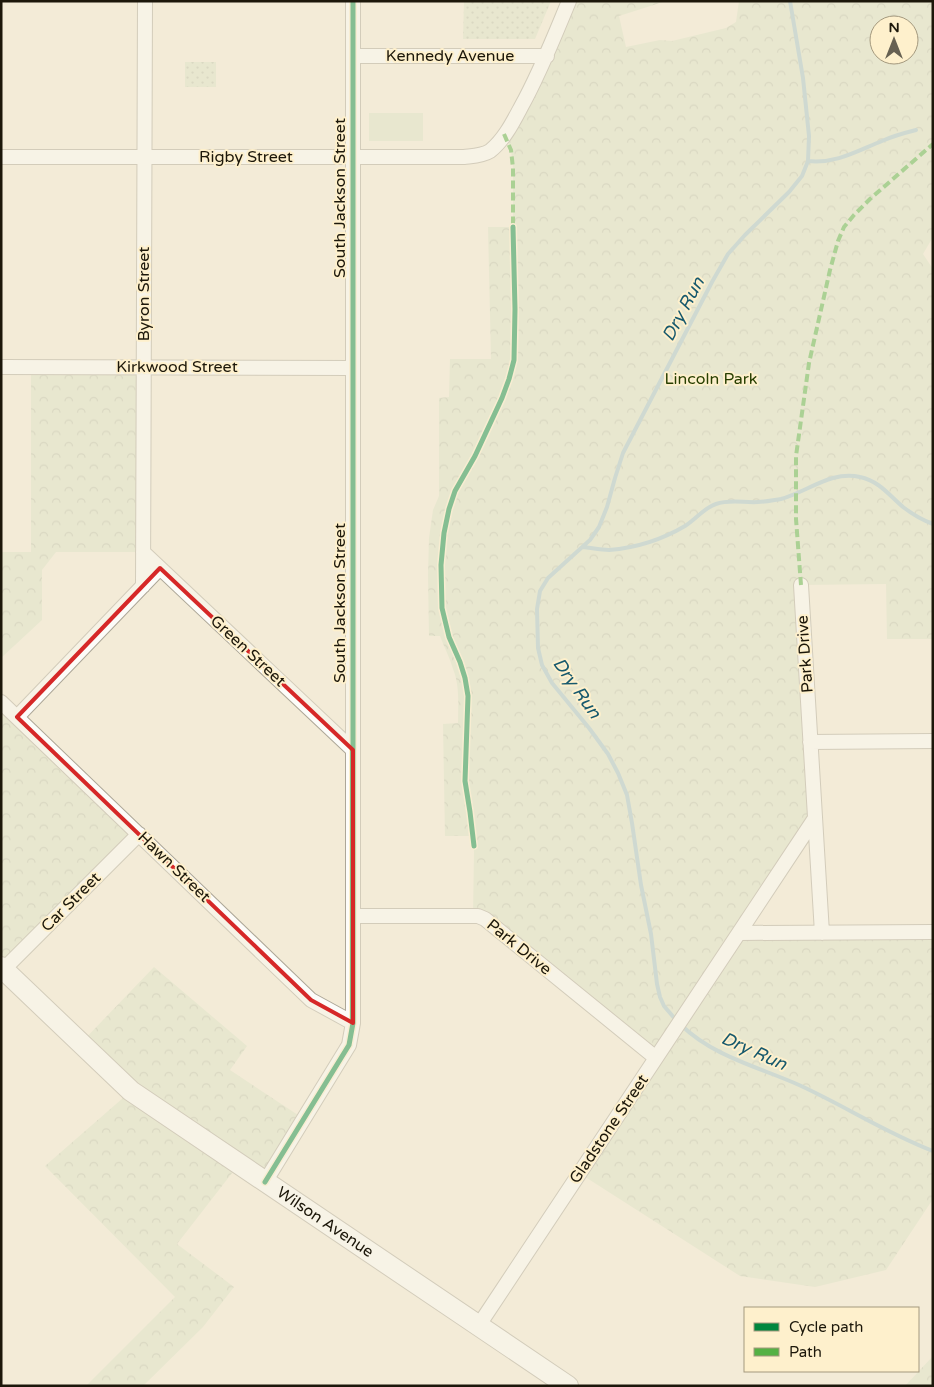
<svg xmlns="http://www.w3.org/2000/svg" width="934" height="1387" font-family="'Varela Round',sans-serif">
<defs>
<pattern id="grass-dots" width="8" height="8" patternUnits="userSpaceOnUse" patternTransform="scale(1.25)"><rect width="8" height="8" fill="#dce2c6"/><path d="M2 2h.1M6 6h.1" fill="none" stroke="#bcc1a9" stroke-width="1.8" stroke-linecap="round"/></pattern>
<pattern id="forest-crowns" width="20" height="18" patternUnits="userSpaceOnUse" patternTransform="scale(1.25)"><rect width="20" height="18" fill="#dce2c6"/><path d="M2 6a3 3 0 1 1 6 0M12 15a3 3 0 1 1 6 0" fill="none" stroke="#bcc1a9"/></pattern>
</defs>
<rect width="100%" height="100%" fill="#f3ebd7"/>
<path fill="url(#grass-dots)" d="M 464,1 L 551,1 L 535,39 L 463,39 Z
M 185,62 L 216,62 L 216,87 L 185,87 Z"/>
<path fill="url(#forest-crowns)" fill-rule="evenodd" d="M 569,1 L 666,1 L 619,16 L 626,47 L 660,40 L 672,41 L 726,28 L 736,22 L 739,1 L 933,1 L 933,237 L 923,254 L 933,269 L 933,639 L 887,639 L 886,584 L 801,585 L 815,818 L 739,933 L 933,932 L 933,1199 L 886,1270 L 815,1287 L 740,1276 L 579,1173 L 656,1058 L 473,916 L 474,852 L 473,836 L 445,836 L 443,724 L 458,723 C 458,705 460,686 453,669 C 450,658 444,647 440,636 L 429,636 L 428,575 L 429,538 L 433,510 L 439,496 L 439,398 L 449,397 L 450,359 L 491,359 L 488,227 L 513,227 L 513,168 L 511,150 L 504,134 ZM 879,25 L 909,25 L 909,55 L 879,55 Z
M 31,367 L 144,367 L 143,552 L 56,552 L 42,570 L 42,620 L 1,658 L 1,552 L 31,552 Z
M 1,702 L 139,834 L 1,967 Z
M 154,967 L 247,1046 L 230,1070 L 304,1119 L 265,1182 L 239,1164 L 177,1244 L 234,1287 L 203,1327 L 143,1386 L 86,1386 L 175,1297 L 45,1166 L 131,1091 L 81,1043 Z
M 933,1356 L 933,1386 L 905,1386 Z"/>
<path fill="#dce2c6" d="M 369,113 L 423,113 L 423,141 L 369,141 Z"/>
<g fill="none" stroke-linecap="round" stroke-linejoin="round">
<path stroke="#a4c4cb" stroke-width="4" d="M 808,161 C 836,164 857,151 882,141 C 893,136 904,133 916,130
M 583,547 C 592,548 601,550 609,550 C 635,548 663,539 685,526 C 696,519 704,508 716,504 C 730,499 744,503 758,502 C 765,502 774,500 781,499 C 807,492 832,470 860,477 C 879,481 889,495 903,507 C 912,514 922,520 933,524
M 676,1020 L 664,1006 L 660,997 L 657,984 L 651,934 L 641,885 L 632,823 L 627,795 L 618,773 L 608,754 L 589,728 L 552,683 L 542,665 L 538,648 L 537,609 L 540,591 L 548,578 L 590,540 L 599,527 L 607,507 L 615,478 L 623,453 L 712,282 L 728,254 L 745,235 L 789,192 L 802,176 L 808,161 L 809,136 L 803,78 L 790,1
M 681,1025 C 714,1057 759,1067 799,1085 C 845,1106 886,1133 933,1151"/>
<defs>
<path id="street" d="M 353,56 L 547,56
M 1,157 L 464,157 C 472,156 482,156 490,151 C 504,140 513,122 521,107 C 540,73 554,37 569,1
M 1,367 L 353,368
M 143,552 L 353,750
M 801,585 L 822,933
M 143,586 L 145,1
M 1,702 L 311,1000 L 353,1023
M 17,717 L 160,568
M 810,742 L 933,741
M 353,916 L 478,916 L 485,919 L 656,1058
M 739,933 L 933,932
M 4,969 L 139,834
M 265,1182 L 349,1045 L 353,1023 L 353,1
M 479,1325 L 815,818"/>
<g id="secondary">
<path id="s1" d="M 1,967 L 131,1091 L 568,1386"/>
</g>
</defs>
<use href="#street" stroke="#ada798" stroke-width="16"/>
<use href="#secondary" stroke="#ada798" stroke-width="22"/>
<use href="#street" stroke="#fdfcf9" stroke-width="14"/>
<use href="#secondary" stroke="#fdfcf9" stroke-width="20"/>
<path stroke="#55b144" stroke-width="4" stroke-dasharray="8 4" stroke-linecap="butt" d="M 504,134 L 511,150 L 513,168 L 513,227
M 801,585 L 796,519 L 796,456 L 809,363 L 830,270 L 838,241 L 844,227 L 854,215 L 870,199 L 933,144"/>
<defs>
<path id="cycleway" d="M 474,846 L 470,812 L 465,781 L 468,696 L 465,678 L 460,662 L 449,637 L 442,608 L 441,565 L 444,533 L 449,509 L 455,491 L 475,456 L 502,398 L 509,379 L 514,360 L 515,309 L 513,227
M 265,1182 L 349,1045 L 353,1023 L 353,1"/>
</defs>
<use href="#cycleway" stroke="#fef0cc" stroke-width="8"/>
<use href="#cycleway" stroke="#00873e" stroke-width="5"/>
</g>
<path d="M0 0H934V1387H0ZM 160,568 L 353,750 L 353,1023 L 311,1000 L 17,717 Z" fill="#f3ebd7" fill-opacity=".55" fill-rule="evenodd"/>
<path fill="none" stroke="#d62828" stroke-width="4" stroke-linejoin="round" d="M 160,568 L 353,750 L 353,1023 L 311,1000 L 17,717 Z"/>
<g text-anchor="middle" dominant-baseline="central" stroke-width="4" stroke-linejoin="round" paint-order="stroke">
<g font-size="16" fill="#1c170a" stroke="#fef0cc">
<text x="450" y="56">Kennedy Avenue</text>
<text x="246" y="157">Rigby Street</text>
<text transform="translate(340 198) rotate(-90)">South Jackson Street</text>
<text transform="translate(144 294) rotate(-90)">Byron Street</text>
<text x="177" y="367">Kirkwood Street</text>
<text transform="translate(340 603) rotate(-90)">South Jackson Street</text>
<text transform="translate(248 651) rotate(43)">Green Street</text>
<text transform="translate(805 654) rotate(-94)">Park Drive</text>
<text transform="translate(174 867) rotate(44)">Hawn Street</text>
<text transform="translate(71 902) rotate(-45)">Car Street</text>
<text transform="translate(519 947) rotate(39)">Park Drive</text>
<text transform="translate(609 1129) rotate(-56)">Gladstone Street</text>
<text stroke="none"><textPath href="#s1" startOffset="414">Wilson Avenue</textPath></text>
</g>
<g font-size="16" fill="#283f00" stroke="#fef0cc">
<text x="711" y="379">Lincoln Park</text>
</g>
<g font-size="18" font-style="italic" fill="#17596d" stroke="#fef0cc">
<text transform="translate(683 309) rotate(-62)">Dry Run</text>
<text transform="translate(577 688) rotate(55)">Dry Run</text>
<text transform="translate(754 1051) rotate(24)">Dry Run</text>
</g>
</g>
<rect width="934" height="1387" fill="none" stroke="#1c170a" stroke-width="5"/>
<rect x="744" y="1307" width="175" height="65" fill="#fef0cc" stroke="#a4997e"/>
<rect x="754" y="1323" width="25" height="8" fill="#00873e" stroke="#a4997e"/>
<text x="789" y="1332" font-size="15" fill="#1c170a">Cycle path</text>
<rect x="754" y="1348" width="25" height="8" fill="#55b144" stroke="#a4997e"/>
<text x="789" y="1357" font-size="15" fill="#1c170a">Path</text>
<g transform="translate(894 40)"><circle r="24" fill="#fef0cc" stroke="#a4997e"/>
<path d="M0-4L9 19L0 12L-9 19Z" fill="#676152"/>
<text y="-8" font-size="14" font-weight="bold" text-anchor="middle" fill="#1c170a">N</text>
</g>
</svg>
